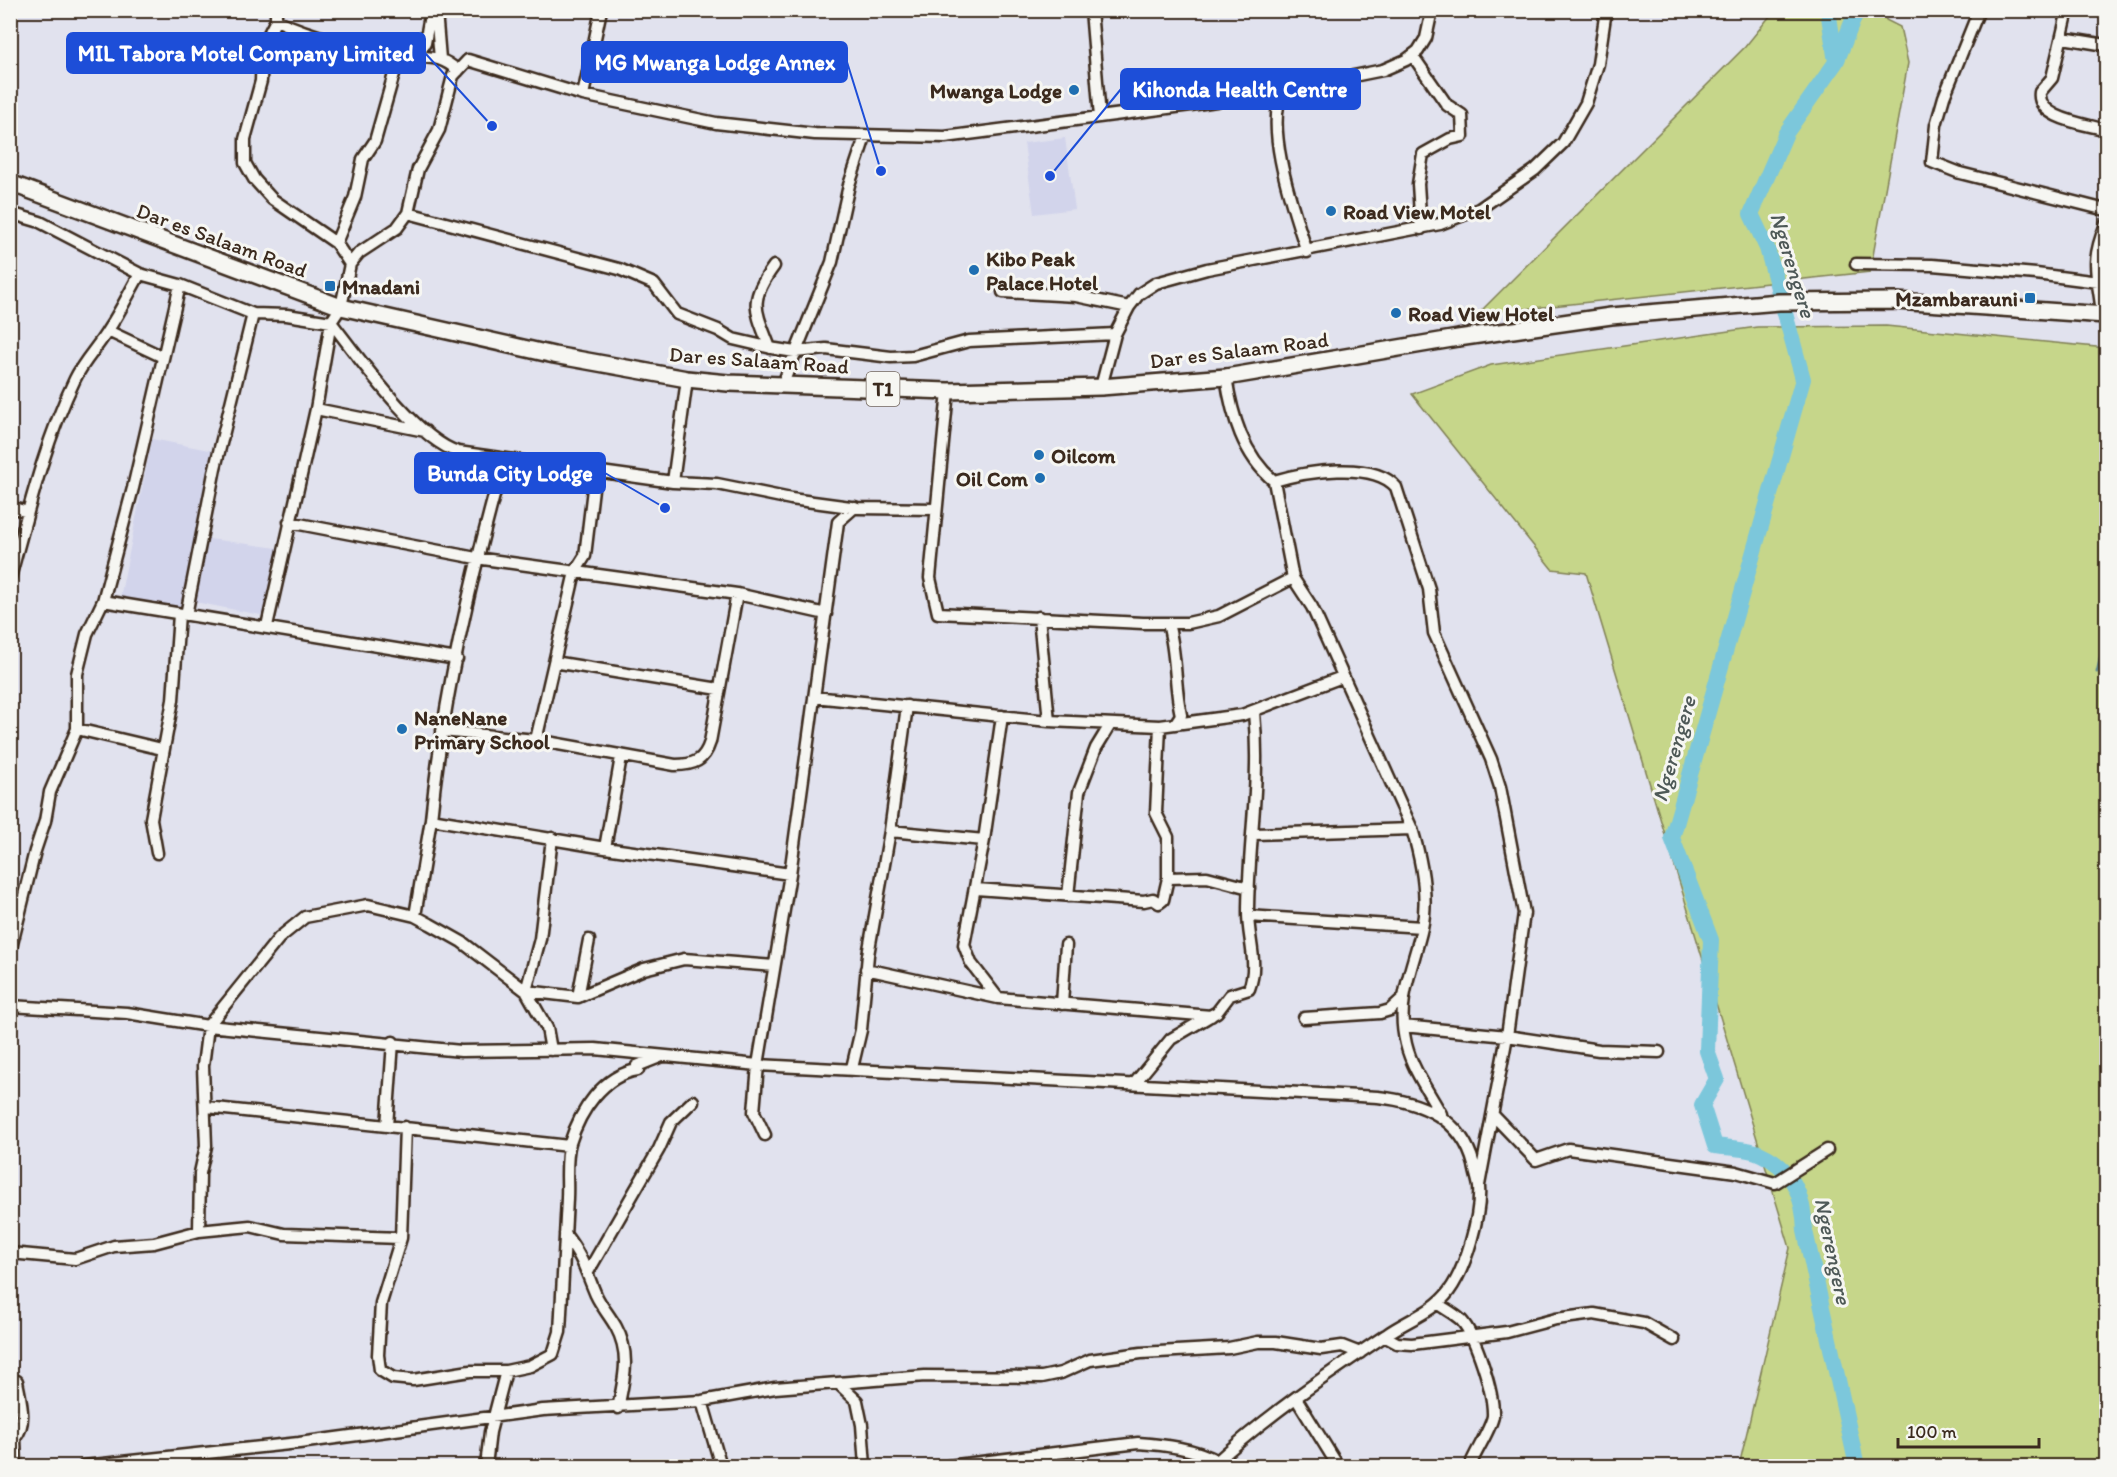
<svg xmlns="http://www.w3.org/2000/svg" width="2117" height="1477" font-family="Itim,sans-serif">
<rect width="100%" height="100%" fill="#e1e2ee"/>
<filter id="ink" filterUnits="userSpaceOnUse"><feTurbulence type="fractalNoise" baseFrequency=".0167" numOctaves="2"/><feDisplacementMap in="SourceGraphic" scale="12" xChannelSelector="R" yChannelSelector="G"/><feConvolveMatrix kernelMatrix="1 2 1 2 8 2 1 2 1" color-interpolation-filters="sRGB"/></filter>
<g filter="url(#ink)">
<path fill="#d2d4eb" d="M 1065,138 L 1075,209 L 1034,214 L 1024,143 Z
M 152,439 L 214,451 L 186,609 L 120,598 Z
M 202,538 L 285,549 L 271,617 L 190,601 Z"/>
<path fill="#c6d68a" stroke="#808054" stroke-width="1.5" d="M 1774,11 L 1885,11 L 1886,20 L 1900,27 L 1908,63 L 1870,272 L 1478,314 L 1745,47 Z
M 1886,326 L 2106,348 L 2106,1466 L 1739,1466 L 1790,1248 L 1586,573 L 1552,569 L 1412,394 L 1491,365 L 1757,327 Z"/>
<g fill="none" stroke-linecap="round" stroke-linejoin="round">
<path stroke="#61888f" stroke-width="3" d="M 2097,672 L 2106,635"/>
<path stroke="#7bc7db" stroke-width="16" d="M 1828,10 L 1836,62 L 1786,133 L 1751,214 L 1767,248 L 1803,379 L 1672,838 L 1711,940 L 1707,1051 L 1717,1079 L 1702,1105 L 1715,1146 C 1729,1148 1749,1148 1761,1154 C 1794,1169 1804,1198 1805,1231 L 1857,1466
M 1837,60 L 1857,10"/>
<defs>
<path id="minor" d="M 276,10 L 276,20 L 262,47 L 261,81 L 245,139 L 245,163 L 254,179 L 272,199 L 336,243 L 350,264
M 1091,10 L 1100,117
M 1979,10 L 1944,97 L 1936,125 L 1932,162 L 1960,173 L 2106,210
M 2068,10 L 2052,78 L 2040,92 C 2036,119 2087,124 2106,130
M 436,11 L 440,59
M 276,20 C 312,37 363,49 402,55 C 426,59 439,53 458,71
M 2063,38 L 2106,45
M 1413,56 L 1447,105 L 1462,115 L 1463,136 L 1450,139 L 1423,154 L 1418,184 L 1421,229
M 417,57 L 425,43 L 431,10
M 1284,90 C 1262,124 1295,214 1307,252
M 583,95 L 601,10
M 10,213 L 40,222 L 140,274
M 408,213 L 619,269 L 654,284 L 677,314 L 718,330 L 733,339 L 776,349 L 795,352 L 826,349 L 891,357 L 913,356 L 969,341 L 1115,334
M 336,243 L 355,197 L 363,159 L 375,141 L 394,74 L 402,56
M 1856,264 L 1932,265 L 2036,274 L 2106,283
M 1003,292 L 1076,296 L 1129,307
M 2102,314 C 2098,273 2089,266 2106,224
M 108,331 L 163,357
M 770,348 C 755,309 748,301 774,266
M 1226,377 C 1232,416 1243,455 1274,481 L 1293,578 L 1312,607 L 1412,829 C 1421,859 1429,896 1422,928 C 1413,968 1395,1001 1406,1044 C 1412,1069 1429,1092 1441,1114
M 782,386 L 832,262 L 849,185 L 865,137
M 1101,387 L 1115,334 L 1129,307 L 1139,294 L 1156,283 L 1207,269 L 1440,224 L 1479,209 L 1535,170 L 1563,143 L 1586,103 L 1598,64 L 1606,10
M 948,391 L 930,578 L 938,613 L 1143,623 L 1188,623 L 1219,616 L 1293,578
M 316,409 L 425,431
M 504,459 C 471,577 443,697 431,819 L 605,848 L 790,874
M 1274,481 C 1304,472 1373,460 1396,487 L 1429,589 L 1434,633 L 1491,759 L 1500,787 L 1524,913 L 1507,1036 L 1479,1185
M 673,482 L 687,379
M 10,507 L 28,512
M 289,522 L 476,558 L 737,594 L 826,614
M 10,578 C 28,512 45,441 75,379 C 84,360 98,347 108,330 C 120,312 129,293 140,274 L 180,285
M 103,601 L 457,659
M 186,615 L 215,468 L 253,314
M 1039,617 L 1049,721
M 1168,624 C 1177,654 1174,685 1181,715 L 1175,724
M 267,626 L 316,409 L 331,322 L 341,307 L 350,264 L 359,253 L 397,228 L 408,213 L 418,169 L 439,130 L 453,76 L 468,60 L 583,95 L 716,123 L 815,134 L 945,137 L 1191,105 L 1284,90 L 1383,70 L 1406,60 L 1418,51 L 1426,38 L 1432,10
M 554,662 L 719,689
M 814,697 L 1049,721 L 1160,726 L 1242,715 L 1342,677
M 77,729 L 162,749
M 442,731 L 536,740 L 675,765 C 694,765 704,761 710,742 L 737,594
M 536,740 L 575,572 L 585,556 L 595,472
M 890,831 L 984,840
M 1254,834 L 1412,829
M 552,838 L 540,939 L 526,991 L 578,997 L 589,940
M 605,848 L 621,757
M 157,853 L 151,819 L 173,700 L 179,614
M 1168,878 L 1207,877 L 1249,888
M 976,889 L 1144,901 L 1153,899 L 1159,903 L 1163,900 L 1168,878 L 1168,837 L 1156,813 L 1160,726
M 1068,896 L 1079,792 L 1096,748 L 1110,725
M 415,916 L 431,819
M 1248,916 L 1422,927
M 10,952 L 35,851 L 45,821 L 50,792 L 77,729 L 77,674 L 87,634 L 103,601 L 133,488 L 180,285 L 253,314 L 287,315 L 331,322 C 359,358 416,439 458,452 L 673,482 L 717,484 L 791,499 L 858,508 L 936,509
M 866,969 L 998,998 L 1211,1016
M 578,997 L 644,969 L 684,959 L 774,966
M 998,998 L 971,963 L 964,945 L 984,840 L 1002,716
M 1062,1004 L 1066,945
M 10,1006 L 127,1013 L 208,1026 L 461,1051 L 595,1049 L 758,1065 L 1378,1097 C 1422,1102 1462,1118 1474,1165 C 1475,1172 1478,1180 1479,1187 C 1481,1215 1466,1268 1449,1291 C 1434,1312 1407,1320 1386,1335 C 1326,1375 1265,1417 1212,1466
M 1304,1018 L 1380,1013 L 1390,1010 L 1403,998
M 1403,1026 L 1507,1036 L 1599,1050 L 1659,1052
M 393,1042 L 387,1126 L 569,1146
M 852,1068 L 861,1030 L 868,955 L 890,831 L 907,706
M 1134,1084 L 1171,1039 L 1217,1012 L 1230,995 L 1249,989 C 1259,963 1248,940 1248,913 C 1248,844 1261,783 1254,712
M 206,1107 L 387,1126
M 1493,1115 L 1536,1160 L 1568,1149 L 1736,1172 L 1775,1183 L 1827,1150
M 405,1127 L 401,1238 L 381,1303 L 378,1355 L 380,1370 L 393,1378 L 413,1380 L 470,1371 L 506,1371 L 530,1366 L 553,1354 L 560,1332 C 562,1288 565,1243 567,1198 C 568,1181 565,1160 570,1143 C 580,1111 603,1075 638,1070 L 637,1066 L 662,1056
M 765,1135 L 754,1112 L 758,1065 L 790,874 L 838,522 L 855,507
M 199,1231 L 200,1173 L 206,1146 L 203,1066 L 208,1026 L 279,938 L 305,917 L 368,905 L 415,916 L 430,924 L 462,942 L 526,991 L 547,1028 L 551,1050
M 565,1234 C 583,1258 585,1269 596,1295 C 601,1306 610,1316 616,1327 C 631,1354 624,1379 618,1408
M 10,1253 L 75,1259 L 114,1246 L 154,1243 L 199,1231 L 250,1226 L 284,1234 L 401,1238
M 588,1272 L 659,1149 L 671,1122 L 693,1101
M 1438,1304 C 1445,1309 1455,1314 1461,1320 C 1476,1336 1494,1393 1493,1416 C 1491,1429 1475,1452 1470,1466
M 1384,1336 L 1397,1343 L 1412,1344 L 1507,1332 L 1556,1319 L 1594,1314 L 1644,1323 L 1674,1340
M 839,1384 L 857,1401 L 862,1425 L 865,1466
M 1296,1398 L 1338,1466
M 702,1401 L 721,1466
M 16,1466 L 15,1438 C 28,1423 20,1399 17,1381
M 84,1466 L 299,1443 L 543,1410 L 702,1401 L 775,1388 L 925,1376 L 1042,1377 L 1061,1373 L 1090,1360 L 1141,1353 L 1229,1348 L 1258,1342 L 1276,1342 L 1321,1349 L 1342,1346 L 1360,1353
M 486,1466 L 490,1432 L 506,1371
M 948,1466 L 1138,1443 C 1166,1445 1193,1448 1218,1461"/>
<path id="highway" d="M 10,183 L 341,307 L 554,355 L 687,379 L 728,383 L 948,391 L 1101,387 L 1226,377 L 1458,338 L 1611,316 L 1779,302 L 1896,301 L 2106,315"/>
</defs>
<use href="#minor" stroke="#3b2a1e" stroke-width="15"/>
<use href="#highway" stroke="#3b2a1e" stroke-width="20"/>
<use href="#minor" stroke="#f6f6f2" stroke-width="10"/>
<use href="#highway" stroke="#f6f6f2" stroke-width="15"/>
</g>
</g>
<g fill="#1f6fb2" stroke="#f6f6f2" stroke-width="2">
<circle cx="1074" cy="90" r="6"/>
<circle cx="1331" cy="211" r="6"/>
<circle cx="974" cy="270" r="6"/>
<rect x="324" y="280" width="12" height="12" rx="3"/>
<rect x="2024" y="292" width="12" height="12" rx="3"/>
<circle cx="1396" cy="313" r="6"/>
<circle cx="1039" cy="455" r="6"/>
<circle cx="1040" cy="478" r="6"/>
<circle cx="402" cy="729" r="6"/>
</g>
<g text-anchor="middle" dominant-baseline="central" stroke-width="6" stroke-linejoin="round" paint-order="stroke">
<rect fill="#f6f6f2" stroke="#73675e" stroke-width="1.5" x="866.5" y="372" width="33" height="34" rx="4.5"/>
<g font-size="20" font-weight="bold" fill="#3b2a1e">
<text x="883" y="389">T1</text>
</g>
<g font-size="21" font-weight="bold" fill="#3b2a1e" stroke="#f6f6f2" text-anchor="start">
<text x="1062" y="90" text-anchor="end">Mwanga Lodge</text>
<text x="1343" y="211">Road View Motel</text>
<text x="986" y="258">Kibo Peak<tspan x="986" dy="24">Palace Hotel</tspan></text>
<text x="342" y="286">Mnadani</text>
<text x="2018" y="298" text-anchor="end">Mzambarauni</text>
<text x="1408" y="313">Road View Hotel</text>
<text x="1051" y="455">Oilcom</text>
<text x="1028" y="478" text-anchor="end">Oil Com</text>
<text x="414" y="717">NaneNane<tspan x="414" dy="24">Primary School</tspan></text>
</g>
<g font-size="21" fill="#3b2a1e" stroke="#f6f6f2">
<text transform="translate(222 240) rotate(20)">Dar es Salaam Road</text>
<text transform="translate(1239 350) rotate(-7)">Dar es Salaam Road</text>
<text transform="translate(759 360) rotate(4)">Dar es Salaam Road</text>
</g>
<g font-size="22" font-style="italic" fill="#4e5957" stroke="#f6f6f2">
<text transform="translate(1793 265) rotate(73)">Ngerengere</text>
<text transform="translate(1674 749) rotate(-74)">Ngerengere</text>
<text transform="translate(1833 1251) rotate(78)">Ngerengere</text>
</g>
</g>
<path fill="none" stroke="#1d4ed8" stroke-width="2" d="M492 126L425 53M881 171L847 62M1050 176L1121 89M665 508L605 473"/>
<g fill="#1d4ed8" stroke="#f6f6f2" stroke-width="2">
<circle cx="492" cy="126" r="6"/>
<circle cx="881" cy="171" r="6"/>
<circle cx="1050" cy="176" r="6"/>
<circle cx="665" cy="508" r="6"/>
</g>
<g fill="#1d4ed8" stroke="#1d4ed8" stroke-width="2">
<rect x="67" y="33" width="358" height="40" rx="6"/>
<rect x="582" y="42" width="265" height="40" rx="6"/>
<rect x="1121" y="69" width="239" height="40" rx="6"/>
<rect x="415" y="453" width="190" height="40" rx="6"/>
</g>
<g font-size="22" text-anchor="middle" font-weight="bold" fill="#fff">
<text x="246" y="61">MIL Tabora Motel Company Limited</text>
<text x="715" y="70">MG Mwanga Lodge Annex</text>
<text x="1240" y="97">Kihonda Health Centre</text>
<text x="510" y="481">Bunda City Lodge</text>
</g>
<rect width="2117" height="1477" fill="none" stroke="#f6f6f2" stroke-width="36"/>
<rect x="18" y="18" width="2081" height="1441" fill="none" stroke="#3b2a1e" stroke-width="2" filter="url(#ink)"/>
<path d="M1898 1438v9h141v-9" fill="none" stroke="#3b2a1e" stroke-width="3"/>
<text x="1907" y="1438" font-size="18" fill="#3b2a1e" stroke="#f6f6f2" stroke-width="4.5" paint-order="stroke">100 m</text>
</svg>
